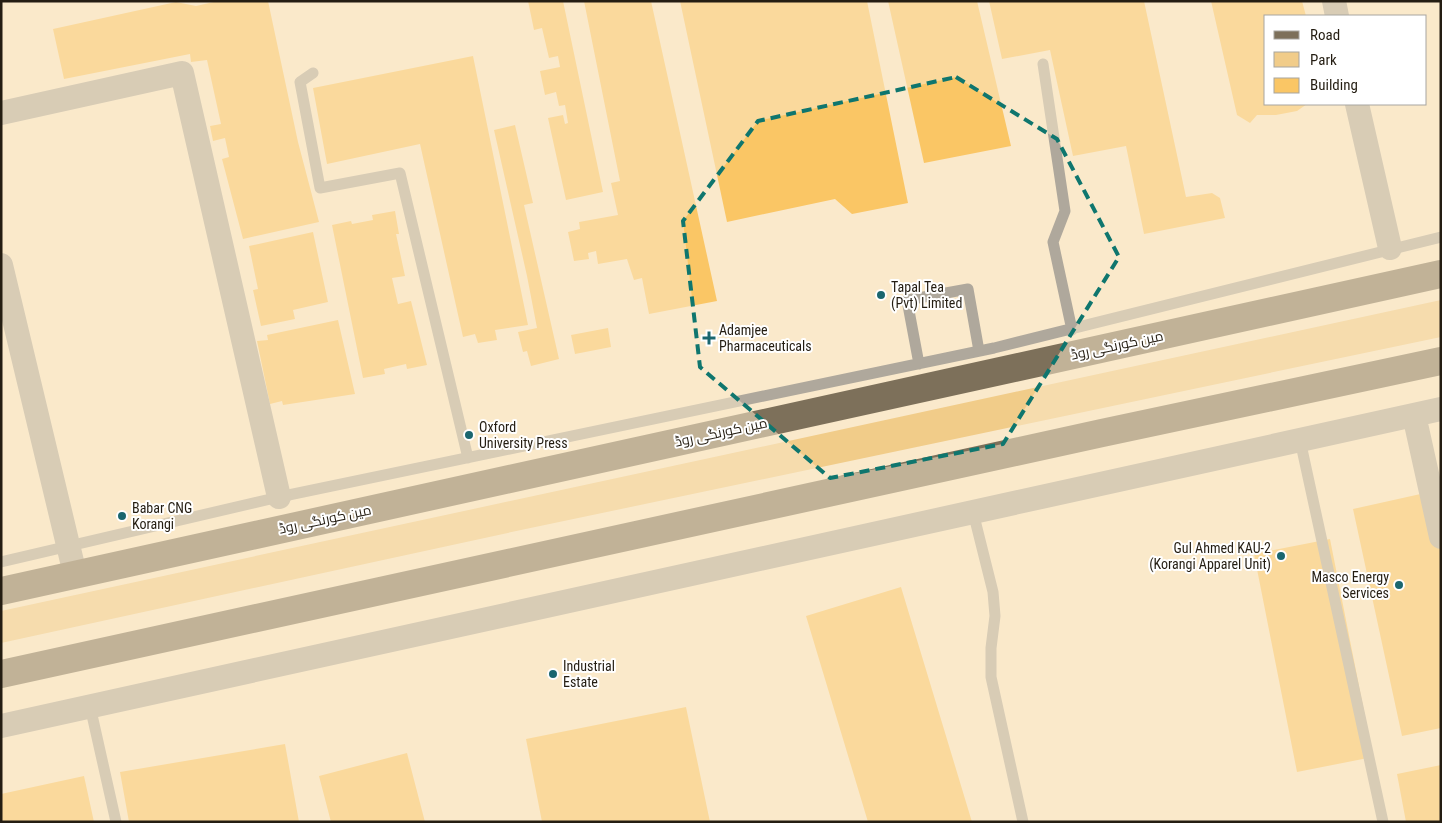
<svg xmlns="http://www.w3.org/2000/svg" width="1442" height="823" font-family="'Roboto Condensed',Cairo,sans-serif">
<rect width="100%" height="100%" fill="#fae9cb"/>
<path fill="#f1cc89" d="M 1441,300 L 1441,337 L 521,530 L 1,643 L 1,611 Z"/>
<path fill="#fac665" d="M 218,1 L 268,1 L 298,142 L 319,222 L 243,239 L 222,159 L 229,157 L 225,138 L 213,141 L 210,126 L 221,124 L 207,60 L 191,62 L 190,54 L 64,79 L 53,29 L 176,2 L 196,6 Z
M 528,1 L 563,1 L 603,192 L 566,200 L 548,118 L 563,115 L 565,124 L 568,123 L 565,105 L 559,106 L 556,92 L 545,95 L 540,71 L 560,67 L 558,56 L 549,58 L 542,28 L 534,30 Z
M 584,1 L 651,1 L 717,301 L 649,314 L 642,278 L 634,280 L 627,259 L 598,264 L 596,251 L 588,253 L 589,259 L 574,261 L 568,232 L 580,229 L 579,222 L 618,215 L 611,183 L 620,181 Z
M 680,1 L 867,1 L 908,203 L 852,214 L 835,199 L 727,222 Z
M 888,1 L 977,1 L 1011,146 L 924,163 Z
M 989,1 L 1144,1 L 1186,197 L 1212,193 L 1220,198 L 1225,218 L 1144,234 L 1126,146 L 1073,156 L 1050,50 L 1002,59 Z
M 1211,1 L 1302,1 L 1306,16 L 1266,16 L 1266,104 L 1307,104 L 1297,111 L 1276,115 L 1257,115 L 1250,123 L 1237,115 Z
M 473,56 L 528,325 L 495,330 L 497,340 L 478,343 L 475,334 L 463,337 L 420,144 L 327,164 L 313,88 Z
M 515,125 L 533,203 L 524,205 L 559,359 L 531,366 L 527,351 L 523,352 L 518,332 L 537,328 L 527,276 L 494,130 Z
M 395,211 L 399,234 L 396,234 L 405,276 L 392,278 L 398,304 L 411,301 L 427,365 L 407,369 L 406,364 L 384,369 L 385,374 L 363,378 L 332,225 L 351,221 L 352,224 L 373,220 L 372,215 Z
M 313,232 L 328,302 L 293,310 L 295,319 L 261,326 L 253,290 L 258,289 L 249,246 Z
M 338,320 L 355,394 L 283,405 L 282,401 L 270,404 L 257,341 L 268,340 L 267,335 Z
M 608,328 L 611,347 L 575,354 L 571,335 Z
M 1434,491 L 1441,520 L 1441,728 L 1402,736 L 1353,509 Z
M 1330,539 L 1373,757 L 1297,772 L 1254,554 Z
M 901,587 L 972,822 L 868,822 L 806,616 Z
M 686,707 L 710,822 L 542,822 L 526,739 Z
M 285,744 L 299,822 L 129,822 L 120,772 Z
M 407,753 L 425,822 L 331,822 L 319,776 Z
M 1441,765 L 1441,822 L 1406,822 L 1397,774 Z
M 84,776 L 94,822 L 1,822 L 1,794 Z"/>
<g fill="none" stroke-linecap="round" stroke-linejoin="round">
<path stroke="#afa89c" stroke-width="11" d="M 1043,64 L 1065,211 L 1053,242 L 1072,330
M 313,73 L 300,82 L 320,188 L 400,173 L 468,458
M 919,364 L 907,300 L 968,289 L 979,351
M 1300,440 L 1383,822
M 973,512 L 993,592 L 995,616 L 991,648 L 991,677 L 1023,822
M 1,562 L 279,497 L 994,348 L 1441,237
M 90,706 L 116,822"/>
<path stroke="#afa89c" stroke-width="24" d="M 1334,1 L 1337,16
M 1357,104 L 1390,248
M 1,113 L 182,73 L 279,497
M 1,265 L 75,574
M 1414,415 L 1441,537
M 1,726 L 1441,409"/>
<path stroke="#7d705a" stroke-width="28" d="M 1,591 L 1441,274
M 1,674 L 1102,433 L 1441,361"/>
</g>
<path d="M0 0H1442V823H0ZM 956,77 L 1057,139 L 1119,257 L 1003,444 L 830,478 L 700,367 L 683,221 L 758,121 Z" fill="#fae9cb" fill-opacity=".55" fill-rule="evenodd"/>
<path fill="none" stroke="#0f766e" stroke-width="4" stroke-dasharray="10 6" stroke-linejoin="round" d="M 956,77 L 1057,139 L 1119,257 L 1003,444 L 830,478 L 700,367 L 683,221 L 758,121 Z"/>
<g fill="#1a666f" stroke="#fff" stroke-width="2">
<circle cx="881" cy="295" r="5"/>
<path d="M706.5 330.5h5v5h5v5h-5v5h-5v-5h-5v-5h5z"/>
<circle cx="469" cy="435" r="5"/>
<circle cx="122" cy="516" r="5"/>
<circle cx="1281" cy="556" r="5"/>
<circle cx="1399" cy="585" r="5"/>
<circle cx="553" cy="674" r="5"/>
</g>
<g text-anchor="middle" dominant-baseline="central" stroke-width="4" stroke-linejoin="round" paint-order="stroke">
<g font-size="14" fill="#241d12" stroke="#fff" text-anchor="start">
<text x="891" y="287">Tapal Tea<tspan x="891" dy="16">(Pvt) Limited</tspan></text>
<text x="719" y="330">Adamjee<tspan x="719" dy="16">Pharmaceuticals</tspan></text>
<text x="479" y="427">Oxford<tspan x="479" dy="16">University Press</tspan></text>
<text x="132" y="508">Babar CNG<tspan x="132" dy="16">Korangi</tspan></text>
<text x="1271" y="548" text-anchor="end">Gul Ahmed KAU-2<tspan x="1271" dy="16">(Korangi Apparel Unit)</tspan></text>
<text x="1389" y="577" text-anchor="end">Masco Energy<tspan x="1389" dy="16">Services</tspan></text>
<text x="563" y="666">Industrial<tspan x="563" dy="16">Estate</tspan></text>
</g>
<g font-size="14" fill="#241d12" stroke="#fff">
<text transform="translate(1117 345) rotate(-12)">مین کورنگی روڈ</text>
<text transform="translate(721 432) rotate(-12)">مین کورنگی روڈ</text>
<text transform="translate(325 519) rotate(-12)">مین کورنگی روڈ</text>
</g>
</g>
<rect width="1442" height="823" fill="none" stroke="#241d12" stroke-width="5"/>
<rect x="1264" y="15" width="162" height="90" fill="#ffffff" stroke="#a7a5a0"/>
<rect x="1274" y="31" width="25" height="8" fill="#7d705a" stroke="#a7a5a0"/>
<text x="1310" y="40" font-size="15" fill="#241d12">Road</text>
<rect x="1274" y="52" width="25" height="15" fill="#f1cc89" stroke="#a7a5a0"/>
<text x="1310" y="65" font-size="15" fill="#241d12">Park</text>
<rect x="1274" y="78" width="25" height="15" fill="#fac665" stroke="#a7a5a0"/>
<text x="1310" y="90" font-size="15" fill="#241d12">Building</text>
</svg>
